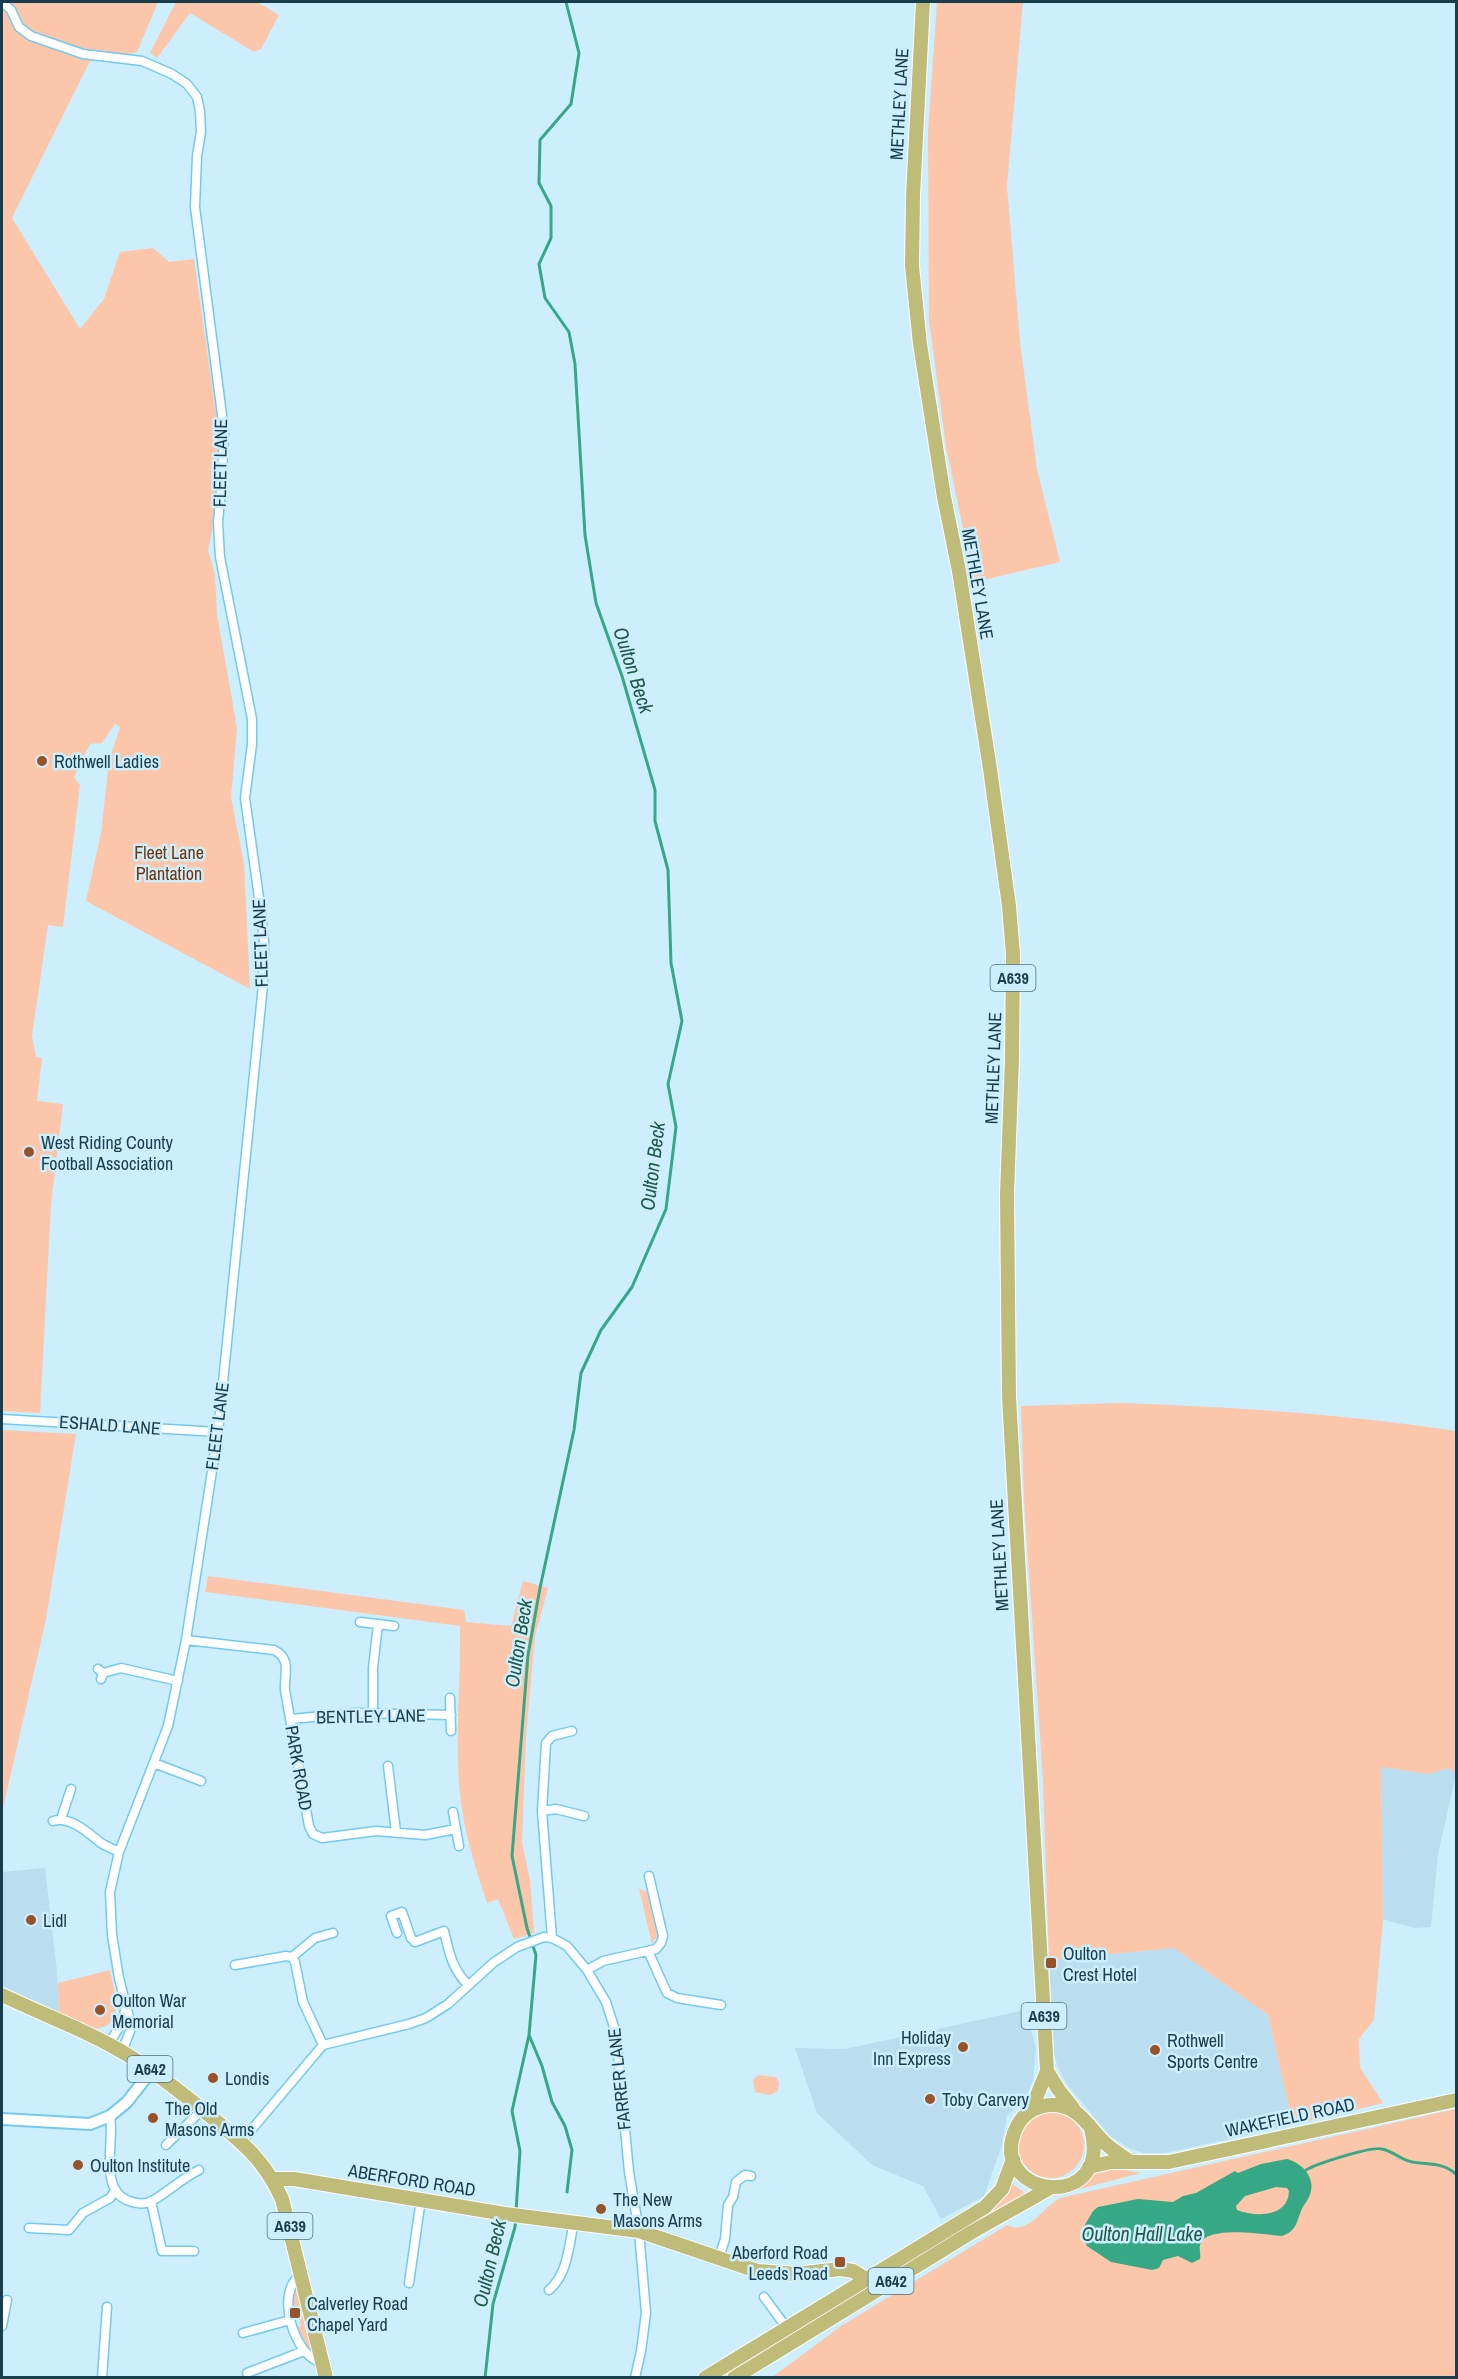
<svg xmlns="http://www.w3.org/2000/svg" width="1458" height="2379" font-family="'Archivo Narrow',sans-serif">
<rect width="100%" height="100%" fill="#cdeefd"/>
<path fill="#badeef" d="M 1381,1767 L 1429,1774 L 1448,1768 L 1456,1774 L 1438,1854 L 1431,1927 L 1414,1928 L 1383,1919 Z
M 45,1868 L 57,1971 L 59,2013 L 2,1986 L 2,1872 Z
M 1174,1948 L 1268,2015 L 1293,2125 L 1165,2153 L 1143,2153 L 1129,2148 L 1110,2136 L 1066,2083 L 1057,2065 L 1054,2052 L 1049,1960 Z
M 1029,2009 L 1031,2030 L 1036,2047 L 1033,2080 L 1027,2095 L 1007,2117 L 1001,2148 L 984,2196 L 941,2219 L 923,2186 L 872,2165 L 817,2113 L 795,2048 L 845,2049 Z"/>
<path fill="#fcc6aa" d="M 2,2 L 158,2 L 137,52 L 90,61 L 12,218 L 80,329 L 104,299 L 120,252 L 153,248 L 169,262 L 194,259 L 218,427 L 217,475 L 213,527 L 208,550 L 215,574 L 217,614 L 237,728 L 231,797 L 244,864 L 250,989 L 86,901 L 101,833 L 109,761 L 120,727 L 115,724 L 102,743 L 90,744 L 74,777 L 80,785 L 63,927 L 48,925 L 32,1036 L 36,1057 L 42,1058 L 37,1101 L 63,1104 L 51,1204 L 40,1413 L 2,1411 Z
M 176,2 L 257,2 L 279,15 L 261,49 L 254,52 L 190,13 L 157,58 L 150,53 Z
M 937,2 L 1023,2 L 1007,186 L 1020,342 L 1037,469 L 1060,562 L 974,582 L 946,446 L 929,320 L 928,133 Z
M 1120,1403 C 1233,1407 1345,1414 1456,1431 L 1456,1774 L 1448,1768 L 1429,1774 L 1381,1767 L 1383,1919 L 1374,2020 L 1359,2039 L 1360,2067 L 1383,2103 L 1293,2125 L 1268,2015 L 1174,1948 L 1049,1960 L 1043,1781 L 1024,1499 L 1021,1406 Z
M 2,1430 L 76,1434 L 46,1619 L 2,1813 Z
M 208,1576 L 464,1610 L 466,1622 L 511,1626 L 523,1581 L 548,1588 L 535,1636 L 526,1737 L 522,1843 L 530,1880 L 534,1933 L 514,1939 L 498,1899 L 487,1903 C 477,1872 467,1842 462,1810 C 453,1750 461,1687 460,1626 L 205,1592 Z
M 639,1889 L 648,1892 L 658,1935 L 652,1944 Z
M 110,1970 C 114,1991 127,2027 94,2029 L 59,2013 L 58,1983 Z
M 758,2075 L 776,2077 L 779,2083 L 778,2091 L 770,2095 L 755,2092 L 753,2080 Z
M 1456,2109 L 1456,2377 L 771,2378 L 841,2326 L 1007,2225 C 1028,2236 1044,2206 1060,2198 Z
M1018 2145a33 33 0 1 1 66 0a33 33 0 1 1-66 0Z
M 1114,2168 L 1141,2173 L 1049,2197 L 1066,2190 L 1092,2172 Z
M 1011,2183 L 1026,2194 L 904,2266 L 723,2377 L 715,2378 L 992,2208 L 1008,2192 Z
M 296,2284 L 313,2354 L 312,2356 L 297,2327 L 301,2326 L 299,2314 L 294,2315 L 293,2293 Z"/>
<path fill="#37a885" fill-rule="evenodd" d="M 1287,2159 C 1305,2164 1318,2181 1308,2199 C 1306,2203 1302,2207 1301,2211 C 1296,2224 1296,2231 1282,2236 C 1266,2235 1206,2224 1200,2245 C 1199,2249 1201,2254 1200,2259 L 1192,2263 L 1178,2256 L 1163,2260 L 1159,2268 L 1152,2270 L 1111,2262 L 1087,2246 L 1083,2238 L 1083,2228 L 1093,2211 L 1098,2207 L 1138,2199 L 1173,2202 L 1183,2196 L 1196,2193 L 1235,2171 L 1238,2173 L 1261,2164 ZM 1276,2187 L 1287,2188 L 1289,2191 C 1288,2218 1255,2217 1237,2210 L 1236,2206 L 1245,2196 Z"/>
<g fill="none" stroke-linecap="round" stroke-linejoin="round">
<path stroke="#37a885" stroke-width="3" d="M 529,2035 L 542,2066 L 552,2102 L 565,2126 L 572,2150 L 567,2192
M 1306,2170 C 1316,2164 1371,2146 1382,2149 C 1393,2151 1401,2160 1412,2162 C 1430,2165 1442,2162 1456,2174
M 516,2211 L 520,2151 L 512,2111 L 529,2035 L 536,1955 L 527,1928 L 512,1856 L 528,1655 L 540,1588 L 574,1430 L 581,1373 L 601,1330 L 632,1287 L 666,1209 L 676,1127 L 668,1084 L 682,1021 L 671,963 L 668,870 L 655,821 L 655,790 L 622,676 L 596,603 L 585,535 L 575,364 L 569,332 L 545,298 L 539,264 L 551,238 L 551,206 L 539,183 L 540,140 L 571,104 L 579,53 L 566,2
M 485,2378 L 493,2304 L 515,2227 L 516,2218"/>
<defs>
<path id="minor" d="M 2,2 L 11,10 L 19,27 L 31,36 L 83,54 L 142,61 L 172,74 L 187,84 L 197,97 L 200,111 L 201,132 L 197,156 L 195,207 L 224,430 L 222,478 L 218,522 L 220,557 L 252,719 L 252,744 L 245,798 L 261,912 L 264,942 L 263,985 L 218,1432 L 186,1640 L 168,1726 L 119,1852 L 110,1892 L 112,1935 L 119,1978 L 130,2021 L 130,2031 L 122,2052
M 2,1419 L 218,1432
M 360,1622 L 394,1626
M 186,1640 L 274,1650 C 292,1659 284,1674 285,1690 L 309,1826 L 313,1834 L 322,1838 L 376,1831 L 425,1835 L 456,1829
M 98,1669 L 103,1673 L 101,1679
M 103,1673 L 121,1668 L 178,1681
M 450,1698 L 451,1731
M 373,1713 L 373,1668 L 378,1624
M 291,1719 L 355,1713 L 451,1715
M 154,1763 L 201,1781
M 388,1766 L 396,1832
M 542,1811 L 556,1809 L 584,1816
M 453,1812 L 459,1846
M 61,1819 L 71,1789
M 53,1821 C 71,1816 88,1833 101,1843 C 106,1846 113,1849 119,1852
M 397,1933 L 391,1916 L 402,1912 L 411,1938 L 415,1942 L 444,1931 C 449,1952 452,1969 468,1985
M 552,1938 L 542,1811 L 546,1743 L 552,1736 L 572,1731
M 648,1951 L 667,1993 L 677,1998 L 721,2005
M 292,1957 L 315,1938 L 333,1933
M 235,1965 L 286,1956 L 292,1957 L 295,1962 L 303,2002 L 323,2045
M 587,1970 L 603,1961 L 656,1949 L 661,1943 L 663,1936 L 649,1876
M 109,2044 L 122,2022 L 126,2007
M 110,2116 C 115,2141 98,2190 129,2201 C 137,2204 144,2205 152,2201 C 168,2192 181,2179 199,2170
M 242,2141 L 323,2045 L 409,2024 L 426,2018 L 448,2004 L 493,1963 L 517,1947 L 544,1937 L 552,1938 L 567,1946 L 587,1970 L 606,2002 L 616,2033 L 629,2172 L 639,2231 L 646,2313 L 641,2351 L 635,2378
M 166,2145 L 202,2110
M 151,2201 L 162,2251 L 194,2251
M 29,2228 L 69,2230 L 83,2213 L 110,2198 L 115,2191
M 719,2258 L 725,2239 L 728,2205 L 733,2197 L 736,2182 L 745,2175 L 751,2176
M 301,2275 C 274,2291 294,2358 323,2363
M 409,2283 L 421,2199
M 549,2290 C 568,2274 569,2245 574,2221
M 764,2297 L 786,2327
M 2,2326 L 7,2300
M 243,2333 L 290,2320
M 247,2373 L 304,2351
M 102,2378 L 107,2307"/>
<path id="tertiary" d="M 2,2119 L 90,2124 L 110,2116 L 127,2102 L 152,2070"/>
<path id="primary" d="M 923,2 L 913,196 L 912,266 L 920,344 L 944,497 L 959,571 L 990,769 L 1009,906 L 1013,954 L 1012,1058 L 1007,1194 L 1009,1397 L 1047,2071 L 1036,2098 L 1027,2114
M 2,1995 C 37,2012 75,2026 110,2045 C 144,2063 174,2087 204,2111 C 239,2140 263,2157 282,2199 L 326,2378
M 1047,2071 L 1058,2089 L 1073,2108
M 1091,2129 C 1114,2215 982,2198 1017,2126 C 1024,2112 1040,2104 1055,2105 C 1080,2107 1088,2127 1105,2143 C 1112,2150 1122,2156 1131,2162
M 1089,2167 L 1111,2162 L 1169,2162 L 1456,2100
M 273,2179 L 294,2179 L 505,2214 L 639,2231 L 757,2271 L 796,2274 L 840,2269 L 853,2271 L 866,2279
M 705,2378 L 985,2207 L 1002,2189 L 1013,2159
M 734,2378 L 972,2232 L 1050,2188"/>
</defs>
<use href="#minor" stroke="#71caf0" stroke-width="11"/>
<use href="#tertiary" stroke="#71caf0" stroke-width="14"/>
<use href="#primary" stroke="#fff" stroke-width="16"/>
<use href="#minor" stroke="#fff" stroke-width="8"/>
<use href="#tertiary" stroke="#fff" stroke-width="10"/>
<use href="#primary" stroke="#bebc78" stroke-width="14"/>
</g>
<g fill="#98522a" stroke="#cdeefd" stroke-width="2">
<circle cx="42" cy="761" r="6"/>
<circle cx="29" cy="1152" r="6"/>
<circle cx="31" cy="1920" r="6"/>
<rect x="1045" y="1957" width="12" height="12" rx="3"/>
<circle cx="100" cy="2010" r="6"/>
<circle cx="963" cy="2047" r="6"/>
<circle cx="1155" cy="2050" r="6"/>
<circle cx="213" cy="2078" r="6"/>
<circle cx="930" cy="2099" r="6"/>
<circle cx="153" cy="2118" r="6"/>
<circle cx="78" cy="2165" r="6"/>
<circle cx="601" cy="2209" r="6"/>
<rect x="834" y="2256" width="12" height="12" rx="3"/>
<rect x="289" y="2307" width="12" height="12" rx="3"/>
</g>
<g text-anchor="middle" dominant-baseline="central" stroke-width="5" stroke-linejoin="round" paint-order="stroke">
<g fill="#cdeefd" stroke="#4e7282" stroke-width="1.5">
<rect x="990.5" y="965" width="45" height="26" rx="4.5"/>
<rect x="1021.5" y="2003" width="45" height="26" rx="4.5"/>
<rect x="127.5" y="2056" width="45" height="26" rx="4.5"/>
<rect x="267.5" y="2213" width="45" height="26" rx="4.5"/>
<rect x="868.5" y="2268" width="45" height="26" rx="4.5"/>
</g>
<g font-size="16" font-weight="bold" fill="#183d4d">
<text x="1013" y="978">A639</text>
<text x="1044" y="2016">A639</text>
<text x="150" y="2069">A642</text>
<text x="290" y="2226">A639</text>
<text x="891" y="2281">A642</text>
</g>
<g font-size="18" fill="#183d4d" stroke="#cdeefd">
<text transform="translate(899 104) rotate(-87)">METHLEY LANE</text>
<text transform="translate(220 463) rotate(-89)">FLEET LANE</text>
<text transform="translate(978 584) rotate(80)">METHLEY LANE</text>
<text transform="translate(260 943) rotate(-92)">FLEET LANE</text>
<text transform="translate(993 1068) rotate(-88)">METHLEY LANE</text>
<text transform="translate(110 1425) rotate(4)">ESHALD LANE</text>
<text transform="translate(217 1426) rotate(-83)">FLEET LANE</text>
<text transform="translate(999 1555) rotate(-93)">METHLEY LANE</text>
<text transform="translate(371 1716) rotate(-1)">BENTLEY LANE</text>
<text transform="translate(299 1768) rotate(80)">PARK ROAD</text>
<text transform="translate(619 2079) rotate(-96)">FARRER LANE</text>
<text transform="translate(1290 2117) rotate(-12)">WAKEFIELD ROAD</text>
<text transform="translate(412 2180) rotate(9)">ABERFORD ROAD</text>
</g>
<g font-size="18" fill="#183d4d" stroke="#cdeefd" text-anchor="start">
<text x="54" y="761">Rothwell Ladies</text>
<text x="41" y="1142">West Riding County<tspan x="41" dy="21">Football Association</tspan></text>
<text x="43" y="1920">Lidl</text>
<text x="1063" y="1953">Oulton<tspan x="1063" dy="21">Crest Hotel</tspan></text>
<text x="112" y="2000">Oulton War<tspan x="112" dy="21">Memorial</tspan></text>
<text x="951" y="2037" text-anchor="end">Holiday<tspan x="951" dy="21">Inn Express</tspan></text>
<text x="1167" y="2040">Rothwell<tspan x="1167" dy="21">Sports Centre</tspan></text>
<text x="225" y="2078">Londis</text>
<text x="942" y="2099">Toby Carvery</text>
<text x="165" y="2108">The Old<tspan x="165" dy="21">Masons Arms</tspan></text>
<text x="90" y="2165">Oulton Institute</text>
<text x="613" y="2199">The New<tspan x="613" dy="21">Masons Arms</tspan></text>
<text x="828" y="2252" text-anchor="end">Aberford Road<tspan x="828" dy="21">Leeds Road</tspan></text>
<text x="307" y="2303">Calverley Road<tspan x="307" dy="21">Chapel Yard</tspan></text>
</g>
<g font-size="18" fill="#743308" stroke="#cdeefd">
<text x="169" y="852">Fleet Lane<tspan x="169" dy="21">Plantation</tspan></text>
</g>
<g font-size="20" font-style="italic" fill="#1f5a47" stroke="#cdeefd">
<text transform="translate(634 670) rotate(72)">Oulton Beck</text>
<text transform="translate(652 1166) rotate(-83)">Oulton Beck</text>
<text transform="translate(518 1643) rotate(-81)">Oulton Beck</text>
<text x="1142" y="2233">Oulton Hall Lake</text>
<text transform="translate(489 2263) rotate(-77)">Oulton Beck</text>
</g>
</g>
<rect width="1458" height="2379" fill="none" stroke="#183d4d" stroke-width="6"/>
</svg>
